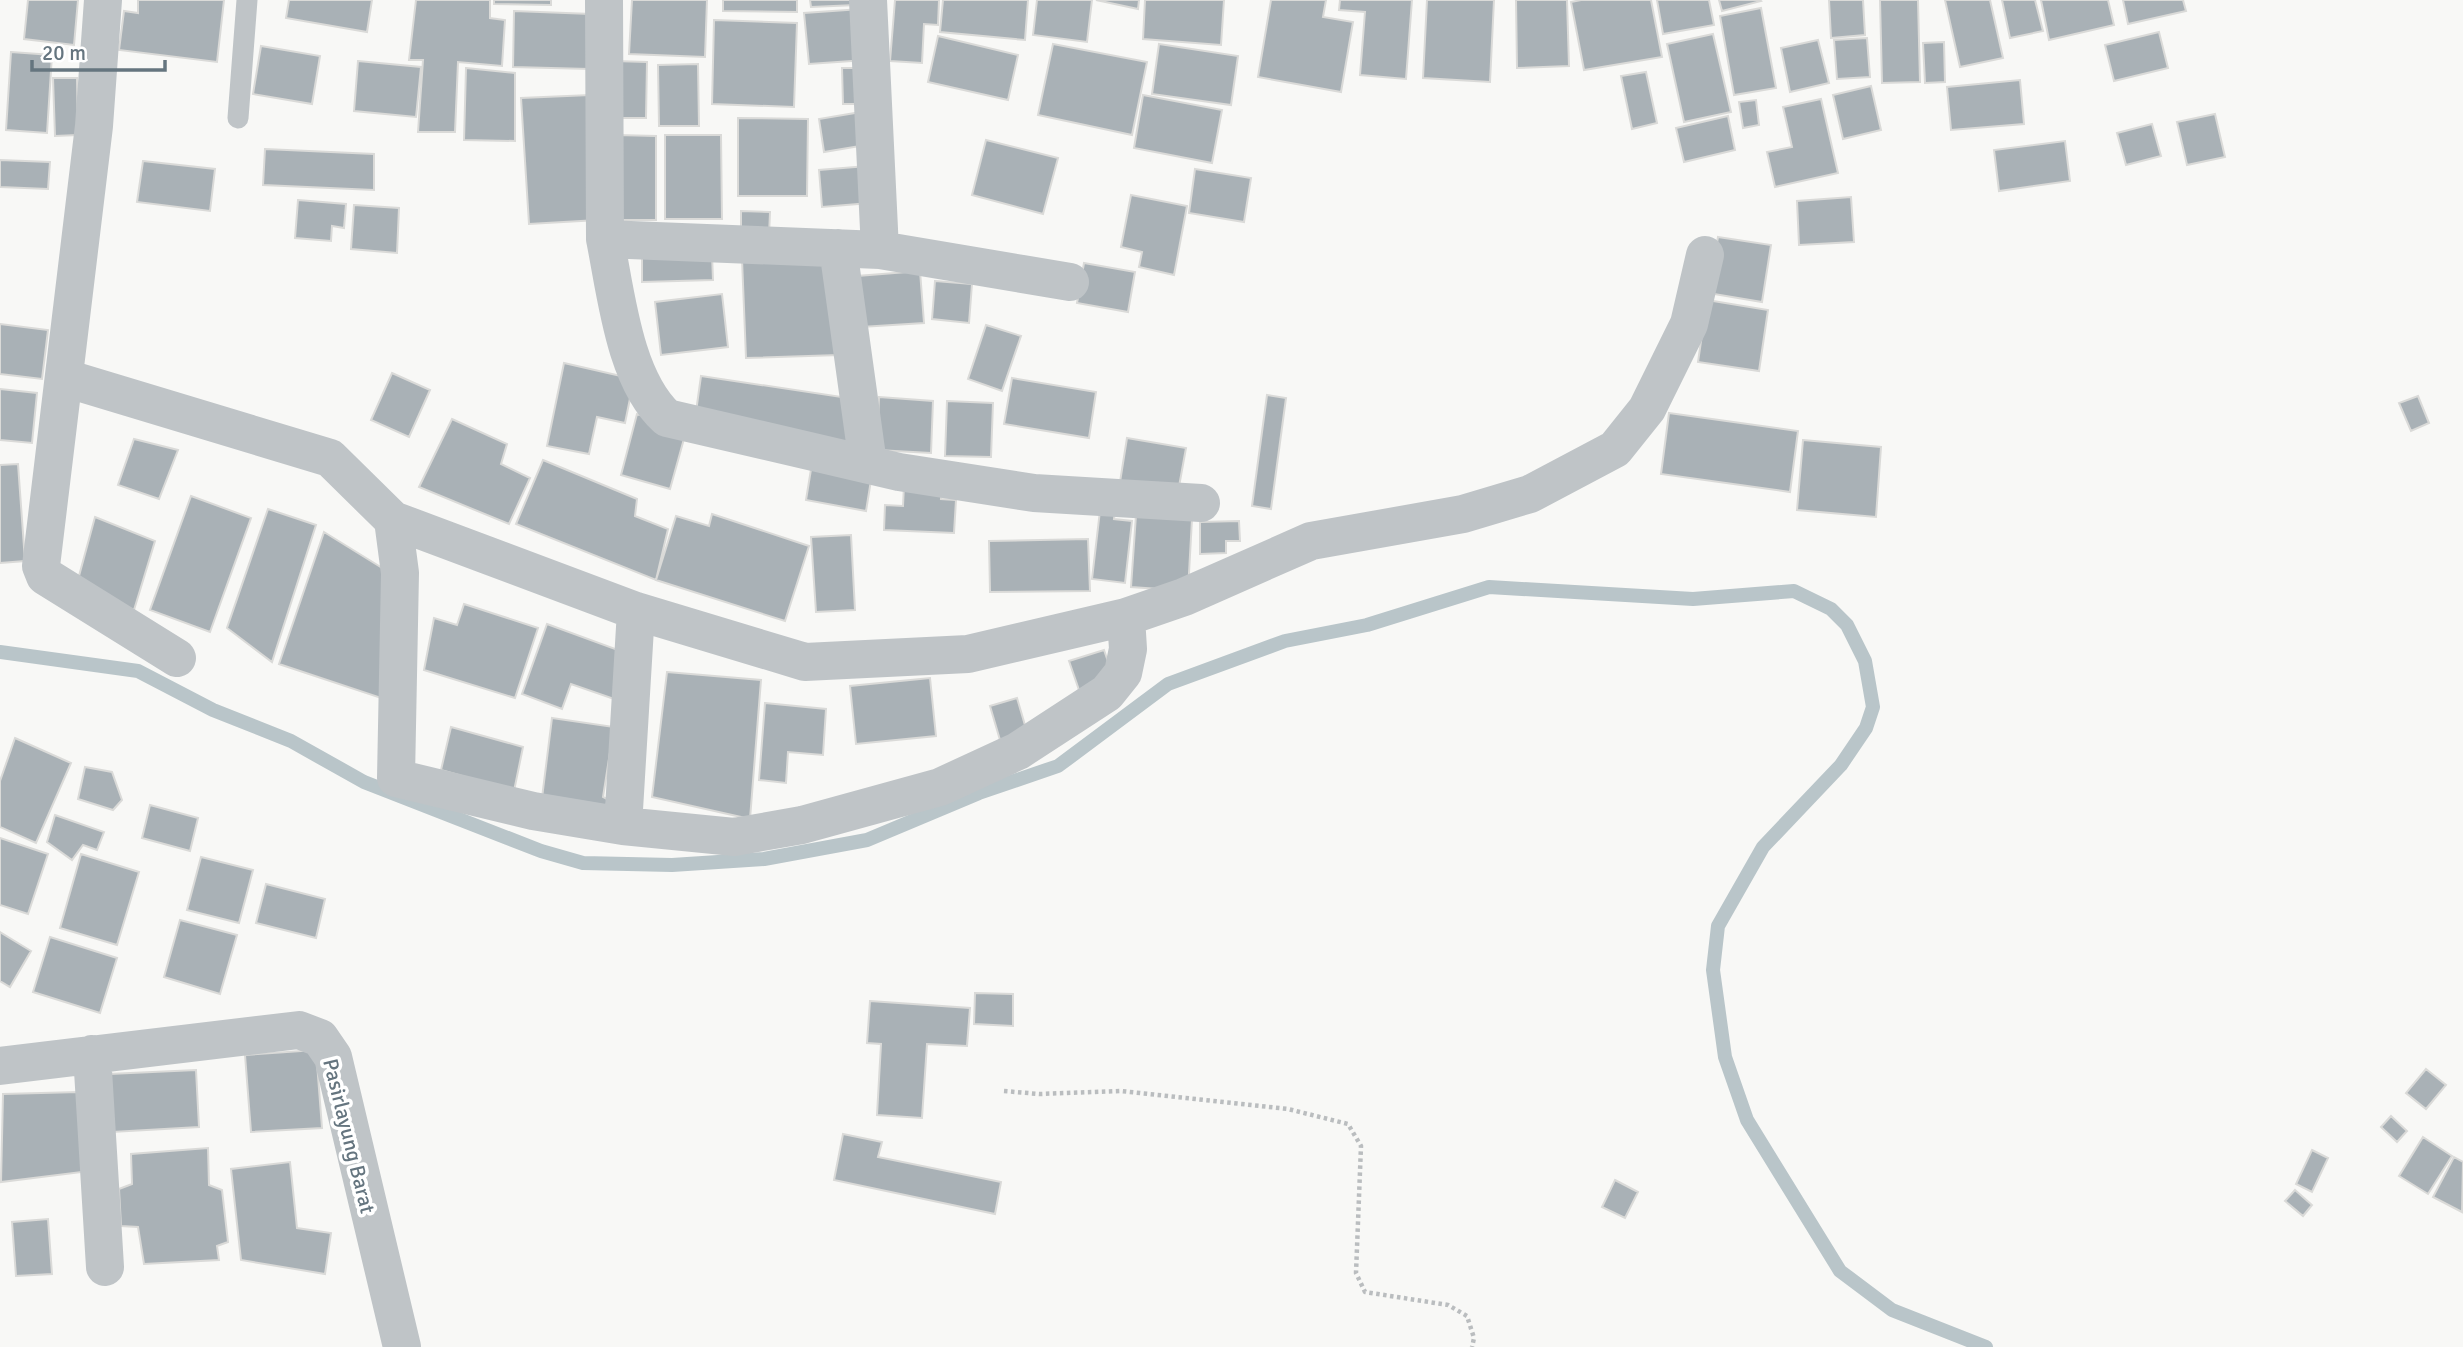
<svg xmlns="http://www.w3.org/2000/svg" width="2463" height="1347" font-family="Signika,sans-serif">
<rect width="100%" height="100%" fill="#f8f8f6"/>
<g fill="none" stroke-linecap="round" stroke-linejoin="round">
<path stroke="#b9c5c9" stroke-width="14" d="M 0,652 L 138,671 L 213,710 L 291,741 L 364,782 L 541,851 L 583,863 L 672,865 L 764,859 L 867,840 L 979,793 L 1058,766 L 1168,684 L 1285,641 L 1367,625 L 1489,587 L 1693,599 L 1794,591 L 1831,609 L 1847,625 L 1865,661 L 1873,707 L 1866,728 L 1841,765 L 1763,847 L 1718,926 L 1713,970 L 1725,1057 L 1747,1120 L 1840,1271 L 1892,1310 L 1986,1347"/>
</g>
<path fill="#a9b1b6" stroke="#dadad8" stroke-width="2" d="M 28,0 L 78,0 L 74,45 L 24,39 Z
M 138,0 L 224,0 L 217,62 L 119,50 L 124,11 L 138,13 Z
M 289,0 L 372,0 L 367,32 L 286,18 Z
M 416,0 L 490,0 L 490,18 L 505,20 L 502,66 L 458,62 L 455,132 L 418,132 L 423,60 L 409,60 Z
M 494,0 L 551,0 L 551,5 L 494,4 Z
M 632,0 L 707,0 L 705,57 L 629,54 Z
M 723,0 L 797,0 L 797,12 L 723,11 Z
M 810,0 L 856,0 L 856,5 L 811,7 Z
M 895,0 L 939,0 L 938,25 L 924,24 L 922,63 L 890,61 Z
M 943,0 L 1028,0 L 1025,40 L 940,32 Z
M 1037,0 L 1092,0 L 1087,42 L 1033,35 Z
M 1096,0 L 1139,0 L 1138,9 Z
M 1145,0 L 1224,0 L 1221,45 L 1143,39 Z
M 1271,0 L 1326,0 L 1323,17 L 1353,22 L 1341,92 L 1258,77 Z
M 1340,0 L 1412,0 L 1406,79 L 1360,75 L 1365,12 L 1339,10 Z
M 1427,0 L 1494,0 L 1490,82 L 1423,78 Z
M 1516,0 L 1567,0 L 1569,66 L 1517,68 Z
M 1581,0 L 1651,0 L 1662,57 L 1584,70 L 1571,2 Z
M 1657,0 L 1709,0 L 1714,25 L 1663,34 Z
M 1719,0 L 1760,0 L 1761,1 L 1722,11 Z
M 1829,0 L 1863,0 L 1865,35 L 1831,38 Z
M 1880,0 L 1918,0 L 1920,82 L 1882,83 Z
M 1945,0 L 1990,0 L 2003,58 L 1960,67 Z
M 2002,0 L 2035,0 L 2043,31 L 2010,38 Z
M 2041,0 L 2108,0 L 2114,25 L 2049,40 Z
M 2123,0 L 2183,0 L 2186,11 L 2128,24 Z
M 1761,8 L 1776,88 L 1734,95 L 1720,16 Z
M 861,9 L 866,60 L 809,64 L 804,13 Z
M 514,11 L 591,14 L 589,69 L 513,67 Z
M 714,20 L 797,23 L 794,107 L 712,104 Z
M 2159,32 L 2168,68 L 2114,81 L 2105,45 Z
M 1713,34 L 1731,112 L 1684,122 L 1667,44 Z
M 938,36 L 1018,55 L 1008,100 L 928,82 Z
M 1867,38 L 1870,77 L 1837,79 L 1834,40 Z
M 1818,40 L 1829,83 L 1790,92 L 1781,48 Z
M 1944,42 L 1945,82 L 1925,83 L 1923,43 Z
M 1053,44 L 1147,62 L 1132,135 L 1038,115 Z
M 1159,44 L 1238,56 L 1231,105 L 1152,94 Z
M 261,46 L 320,56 L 312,104 L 253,94 Z
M 11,52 L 52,55 L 47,133 L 6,130 Z
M 358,61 L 421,67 L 416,117 L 354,111 Z
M 614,61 L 647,62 L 646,118 L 614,118 Z
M 698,64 L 699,126 L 659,126 L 658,65 Z
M 466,68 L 515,73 L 515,141 L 464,140 Z
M 842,68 L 861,68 L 862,104 L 843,104 Z
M 1646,72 L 1657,123 L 1632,129 L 1621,76 Z
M 53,78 L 77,78 L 78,135 L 55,136 Z
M 2020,80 L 2024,124 L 1951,130 L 1947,87 Z
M 1871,86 L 1881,130 L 1843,139 L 1833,95 Z
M 590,95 L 598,220 L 529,224 L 521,98 Z
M 1143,95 L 1222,110 L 1212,163 L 1134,148 Z
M 1821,99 L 1838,173 L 1775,187 L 1767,152 L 1792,147 L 1783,107 Z
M 1756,100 L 1759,125 L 1743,128 L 1739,102 Z
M 861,112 L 866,145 L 824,152 L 819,119 Z
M 2215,114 L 2225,157 L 2187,165 L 2177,122 Z
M 1728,116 L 1735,150 L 1684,162 L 1676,128 Z
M 738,118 L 808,119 L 807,196 L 738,196 Z
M 2152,124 L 2161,156 L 2126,165 L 2117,133 Z
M 617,135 L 656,136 L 656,220 L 616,220 Z
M 665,135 L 721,135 L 722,219 L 665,219 Z
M 986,140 L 1058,158 L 1043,214 L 972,195 Z
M 2065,141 L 2070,181 L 1999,191 L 1994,150 Z
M 265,149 L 374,154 L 374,190 L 263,185 Z
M 0,160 L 50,162 L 48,189 L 0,187 Z
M 143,161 L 215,169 L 210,211 L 137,202 Z
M 867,166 L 870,203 L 822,207 L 819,170 Z
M 1195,169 L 1251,178 L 1244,222 L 1189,213 Z
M 1131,195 L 1187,206 L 1174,275 L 1139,267 L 1142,252 L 1121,247 Z
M 1851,197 L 1854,242 L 1799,245 L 1797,201 Z
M 298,200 L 346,204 L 344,228 L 332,226 L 331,241 L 295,238 Z
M 354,205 L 399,208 L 397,253 L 351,249 Z
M 741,211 L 770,212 L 769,236 L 741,234 Z
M 1718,237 L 1771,245 L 1762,302 L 1708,293 Z
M 712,254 L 713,280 L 642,282 L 642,255 Z
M 836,256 L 839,355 L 746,358 L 742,259 Z
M 1084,263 L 1135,272 L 1128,312 L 1077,303 Z
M 920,271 L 924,323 L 861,327 L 857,276 Z
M 935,281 L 972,284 L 969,323 L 932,319 Z
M 722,294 L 728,347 L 661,355 L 655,302 Z
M 1707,300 L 1768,310 L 1759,371 L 1698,362 Z
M 0,324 L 48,330 L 42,379 L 0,374 Z
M 986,325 L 1021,336 L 1002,391 L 968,379 Z
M 564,363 L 634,379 L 625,423 L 597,417 L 589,454 L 547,446 Z
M 392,373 L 430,390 L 409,437 L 371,420 Z
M 701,376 L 855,399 L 848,442 L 695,419 Z
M 1012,378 L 1096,392 L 1089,438 L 1004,424 Z
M 0,389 L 37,393 L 32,443 L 0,440 Z
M 1267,395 L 1286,398 L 1271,509 L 1252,506 Z
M 2418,396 L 2429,423 L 2411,431 L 2399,403 Z
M 879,397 L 933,401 L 931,453 L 877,450 Z
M 947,401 L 993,403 L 991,457 L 945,456 Z
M 1669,413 L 1798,431 L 1790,492 L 1661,474 Z
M 637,414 L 687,428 L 670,489 L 621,475 Z
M 452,419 L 507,444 L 501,464 L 530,478 L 509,524 L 419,487 Z
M 1127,438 L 1186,448 L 1178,492 L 1120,482 Z
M 134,439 L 178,450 L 159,499 L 118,485 Z
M 1803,440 L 1881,447 L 1876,517 L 1797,510 Z
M 813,457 L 873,468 L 866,511 L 806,500 Z
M 543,460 L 637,499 L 635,516 L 668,529 L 656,580 L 516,524 Z
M 18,464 L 25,561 L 0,563 L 0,465 Z
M 904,485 L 942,487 L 941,499 L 956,500 L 954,533 L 884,530 L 885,505 L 903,506 Z
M 191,496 L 251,518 L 210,632 L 150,610 Z
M 1101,502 L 1116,504 L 1114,519 L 1132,521 L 1125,583 L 1092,579 Z
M 268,509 L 316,525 L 272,662 L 227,628 Z
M 712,514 L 809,546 L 785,621 L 656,580 L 676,516 L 709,526 Z
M 1136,515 L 1192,519 L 1188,591 L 1131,587 Z
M 95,517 L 155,541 L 134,610 L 76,587 Z
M 1239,521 L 1240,541 L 1226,541 L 1226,553 L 1200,554 L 1200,522 Z
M 324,532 L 387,571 L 381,698 L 279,664 Z
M 851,535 L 855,610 L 816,612 L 811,537 Z
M 1088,539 L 1090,591 L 990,592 L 989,541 Z
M 464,604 L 538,628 L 515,698 L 424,670 L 434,618 L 457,625 Z
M 547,624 L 629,654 L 614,699 L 571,684 L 562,709 L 522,694 Z
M 1104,650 L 1114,679 L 1079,690 L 1069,661 Z
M 667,672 L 761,680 L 750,819 L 652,797 Z
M 930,678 L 936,736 L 856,744 L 850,686 Z
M 1017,698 L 1027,732 L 1000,740 L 990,706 Z
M 765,703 L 826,709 L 823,755 L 788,752 L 786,783 L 759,780 Z
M 552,718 L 614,727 L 603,797 L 611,801 L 612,821 L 541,806 Z
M 451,727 L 523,747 L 514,791 L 441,770 Z
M 15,738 L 71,763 L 36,843 L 0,827 L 0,781 Z
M 85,767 L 112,772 L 122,800 L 113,810 L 78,799 Z
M 150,805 L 198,818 L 190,851 L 142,838 Z
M 55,815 L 104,832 L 97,850 L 83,845 L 72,860 L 47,842 Z
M 0,838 L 48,854 L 28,914 L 0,905 Z
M 81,854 L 139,872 L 117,945 L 60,928 Z
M 201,857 L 253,870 L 239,923 L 187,910 Z
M 266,884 L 325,899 L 316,938 L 256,923 Z
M 180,920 L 237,935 L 220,994 L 164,977 Z
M 0,932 L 31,951 L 10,987 L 0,981 Z
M 50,937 L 117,958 L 100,1013 L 33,992 Z
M 975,993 L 1013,994 L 1013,1026 L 974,1024 Z
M 870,1001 L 970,1008 L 967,1046 L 927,1044 L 922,1118 L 877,1115 L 881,1044 L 867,1043 Z
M 316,1050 L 322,1128 L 251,1132 L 245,1055 Z
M 2426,1069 L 2446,1085 L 2426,1109 L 2406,1093 Z
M 196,1070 L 199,1127 L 112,1132 L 109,1074 Z
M 79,1092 L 90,1171 L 1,1182 L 3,1094 Z
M 2391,1116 L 2407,1131 L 2397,1142 L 2381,1127 Z
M 843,1134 L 882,1142 L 878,1157 L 1001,1182 L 995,1214 L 834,1180 Z
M 2423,1137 L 2452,1156 L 2428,1194 L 2399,1176 Z
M 208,1148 L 209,1185 L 222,1190 L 228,1242 L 217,1246 L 219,1260 L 144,1264 L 138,1227 L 121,1226 L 119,1189 L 132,1184 L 131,1154 Z
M 2312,1150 L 2328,1158 L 2312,1192 L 2296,1184 Z
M 2454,1157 L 2463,1162 L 2462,1212 L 2433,1197 Z
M 290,1162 L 297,1228 L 331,1233 L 325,1274 L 241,1260 L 231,1169 Z
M 1615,1180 L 1638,1192 L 1625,1218 L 1602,1207 Z
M 2295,1190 L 2312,1205 L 2303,1216 L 2285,1201 Z
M 48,1219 L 52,1274 L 16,1276 L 12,1222 Z"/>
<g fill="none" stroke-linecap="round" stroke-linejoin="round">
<path stroke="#babdbf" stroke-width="4.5" stroke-dasharray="3.5 3.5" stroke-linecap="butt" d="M 1004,1091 L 1039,1094 L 1121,1091 L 1288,1109 L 1348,1124 L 1361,1146 L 1356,1273 L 1365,1292 L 1448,1305 L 1467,1316 L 1474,1338 L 1472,1347"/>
<path stroke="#bfc4c7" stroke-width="21" d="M 238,118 L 247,0"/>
<path stroke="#bfc4c7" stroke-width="38" d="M 103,0 L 94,126 L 41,566 L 45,576 L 177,658
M 604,0 L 605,239 L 880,250 L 1070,282
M 868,0 L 880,250
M 605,239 C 616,293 624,379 667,418 L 899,472 L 1034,493 L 1201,503
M 838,248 L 868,464
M 65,378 L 330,458 L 393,520 L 636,611 L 805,662 L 968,654 L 1126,617 L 1184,597 L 1311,541 L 1463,514 L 1530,494 L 1615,449 L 1647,409 L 1689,324 L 1705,255
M 393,520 L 400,573 L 396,778 L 533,811 L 623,826 L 734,837 L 802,825 L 940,787 L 1018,751 L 1107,693 L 1123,673 L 1128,649 L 1126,617
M 623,826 L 636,611
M 92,1054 L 105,1267
M 0,1066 L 299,1030 L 320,1038 L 333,1057 L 402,1347"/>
</g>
<g text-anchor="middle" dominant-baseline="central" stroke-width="7" stroke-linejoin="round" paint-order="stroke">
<g font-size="21" fill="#65757f" stroke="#fff">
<text transform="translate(349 1136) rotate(76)">Pasirlayung Barat</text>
</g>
</g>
<path d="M32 60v10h133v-10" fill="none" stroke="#65757f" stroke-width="3.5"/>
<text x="42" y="60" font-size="21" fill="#65757f" stroke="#ffffff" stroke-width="5" paint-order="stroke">20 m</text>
</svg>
